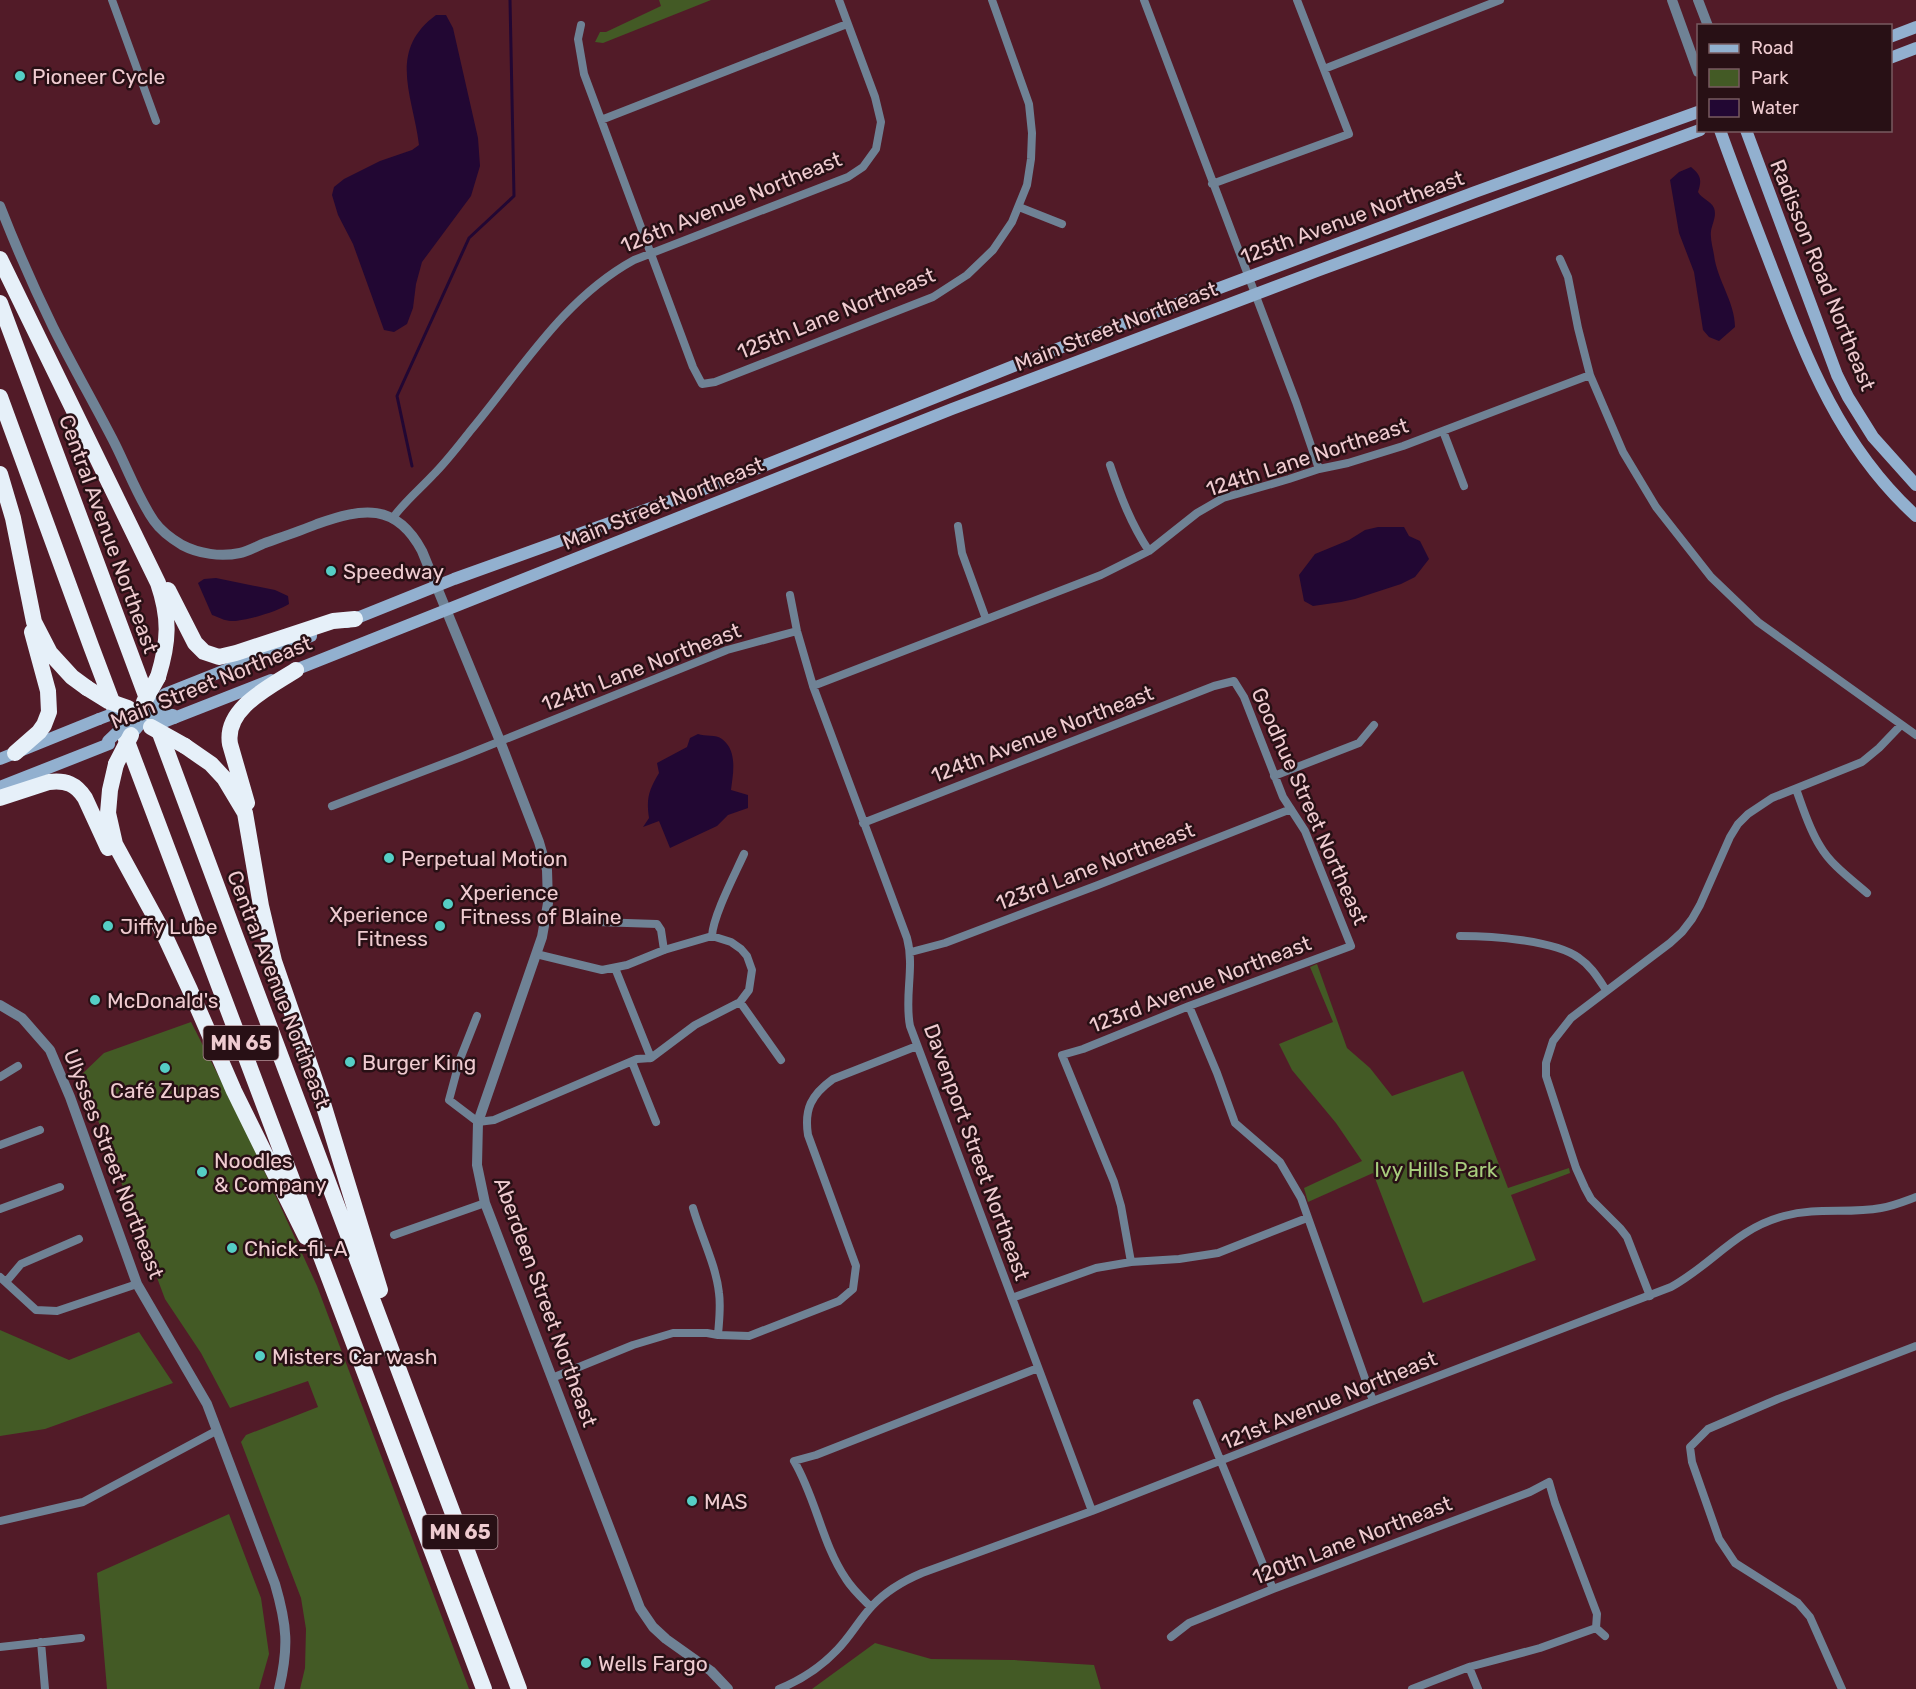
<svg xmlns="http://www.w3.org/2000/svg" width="1916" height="1689" font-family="Rubik,sans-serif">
<rect width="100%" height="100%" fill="#521b28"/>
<path fill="#435a25" d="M 659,0 L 711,0 L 603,43 L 595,42 L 600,32 L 606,32 L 661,6 Z
M 1317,964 L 1347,1048 L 1370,1068 L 1392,1096 L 1463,1071 L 1508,1188 L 1569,1168 L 1570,1173 L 1511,1195 L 1536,1260 L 1423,1303 L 1373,1173 L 1308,1202 L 1304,1188 L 1362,1161 L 1336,1123 L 1292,1070 L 1279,1044 L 1333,1022 L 1310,967 Z
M 191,1022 L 239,1116 L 317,1286 L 469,1689 L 300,1689 L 305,1668 L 306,1629 L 301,1598 L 241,1442 L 246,1435 L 318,1407 L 308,1381 L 230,1408 L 201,1353 L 165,1299 L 81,1075 L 104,1053 Z
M 0,1330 L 69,1360 L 139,1332 L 173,1383 L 45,1429 L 0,1436 Z
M 229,1514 L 261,1598 L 269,1654 L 259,1689 L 107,1689 L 97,1573 Z
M 875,1643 L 931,1659 L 1014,1660 L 1094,1665 L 1101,1689 L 812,1689 Z"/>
<path fill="#220733" d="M 436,15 L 446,15 L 453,28 L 478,138 L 480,166 L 471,196 L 422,262 L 416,284 L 413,308 L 407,324 L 394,332 L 384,330 L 353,244 L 338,215 L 332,195 L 334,187 L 344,179 L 380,161 L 412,150 L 419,145 C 413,96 387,51 436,15 Z
M 1691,167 C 1701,175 1702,180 1698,192 C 1702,199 1711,201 1714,208 C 1717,216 1712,224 1711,231 C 1710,239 1713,248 1714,255 C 1717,280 1735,302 1735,327 L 1719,341 L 1709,337 L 1703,330 L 1694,272 L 1679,233 L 1670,180 L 1679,172 Z
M 1378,527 L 1404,527 L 1409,536 L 1420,541 L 1429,559 L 1415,577 L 1401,584 L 1355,599 L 1341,602 L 1313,606 L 1304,601 L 1299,575 L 1315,554 L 1349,540 L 1365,530 Z
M 216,578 L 275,590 L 288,596 L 289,604 C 279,611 243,622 231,621 C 225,621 218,617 212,615 L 198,583 L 204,579 Z
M 698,734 C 705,737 716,734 722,739 C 738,751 733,774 731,790 L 748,795 L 748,808 L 728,815 L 717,826 L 670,848 L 659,821 L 643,827 L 649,818 C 646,798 649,790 659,773 L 657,763 L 687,747 L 690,738 Z"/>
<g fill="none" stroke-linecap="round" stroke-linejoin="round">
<path stroke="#220733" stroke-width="3" d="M 412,466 L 397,396 L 469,238 L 514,196 L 510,0"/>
<path stroke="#6f8295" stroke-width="8" d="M 112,0 L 156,121
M 1144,0 L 1296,402 L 1319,469
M 581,25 L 578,39 L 584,74 L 693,367 L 702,384 L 715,382 L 933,297 L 967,275 L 993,250 L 1012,222 L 1027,185 L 1031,159 L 1032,133 L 1029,104 L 992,0
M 1324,69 L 1500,0
M 601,120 L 847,24
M 1212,184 L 1349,134 L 1297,0
M 1019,207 L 1062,224
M 1560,259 L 1568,277 L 1578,328 L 1590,375 L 1623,452 L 1656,507 L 1711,577 L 1758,622 L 1916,735
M 1443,431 L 1464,486
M 1110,465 C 1120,495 1131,524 1149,551
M 392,519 C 404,502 419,490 433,475 C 447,461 459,445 471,430 C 522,369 563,299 634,260 L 848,177 L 863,167 L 876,149 L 881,122 L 875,97 L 839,0
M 958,526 L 962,553 L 986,619
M 790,595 L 797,631 L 813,686 L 907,938 C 915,968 904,996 910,1026 L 1092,1511
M 813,686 L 1101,575 L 1149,551 L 1197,513 L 1223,498 L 1289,479 L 1319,469 L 1348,463 L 1403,446 L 1590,375
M 1274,776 L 1359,743 L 1374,725
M 1796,789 C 1803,808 1809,829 1820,846 C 1831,865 1851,879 1867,893
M 332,806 L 461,757 L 727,650 L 797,631
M 863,823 L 1214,686 L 1234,681 L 1244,697 L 1283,797 L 1305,831 L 1351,946 L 1189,1006 L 1083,1049 L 1062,1055 L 1114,1182 L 1121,1206 L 1131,1262
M 597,922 L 657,924 L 661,930 L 664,950
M 712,936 C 713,916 735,874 744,854
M 1460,936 C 1491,936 1555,940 1579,958 C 1591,966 1598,978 1606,990
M 911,952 L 945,943 L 1098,885 L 1291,809
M 615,968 L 651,1058
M 740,1002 L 781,1060
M 1189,1006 L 1217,1073 L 1235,1123 L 1280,1162 L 1301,1198 L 1373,1401
M 477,1016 L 460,1059 L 449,1100 L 478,1122 L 494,1120 L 637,1059 L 651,1058 L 695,1025 L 740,1002 L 749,990 L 752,970 L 747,956 L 741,949 L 731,942 L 712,936 L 664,950 L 627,965 L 602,970 L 536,954
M 632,1062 L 656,1122
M 0,1077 L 18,1066
M 0,1145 L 40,1130
M 693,1208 C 701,1236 716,1265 719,1293 C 721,1307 719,1321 718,1335
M 0,1209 L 60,1187
M 394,1235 L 485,1203
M 0,1277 L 36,1310 L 57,1311 L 137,1284
M 6,1282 L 21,1264 L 79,1239
M 1650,1296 L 1627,1237 L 1620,1228 L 1591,1199 L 1585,1188 L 1576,1168 L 1546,1076 L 1546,1063 L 1553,1041 L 1571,1018 L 1670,943 L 1682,932 L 1692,919 L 1700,905 L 1730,837 L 1738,824 L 1748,814 L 1772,798 L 1862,762 L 1879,748 L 1901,725
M 1012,1298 L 1096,1268 L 1131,1262 L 1179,1259 L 1218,1253 L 1307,1218
M 552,1378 L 633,1345 L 673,1333 L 707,1333 L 718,1335 L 749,1336 L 839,1301 L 853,1289 L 856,1266 L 808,1135 C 804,1109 811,1095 833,1079 L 917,1046
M 1197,1403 L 1273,1589
M 0,1521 L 83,1502 L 216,1431
M 871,1607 C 862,1598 853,1590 846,1579 C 822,1544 816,1498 794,1461 L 816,1455 L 1038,1368
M 1596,1628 L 1605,1636
M 1171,1637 L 1189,1623 L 1273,1589 L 1530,1492 L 1549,1482 L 1555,1503 L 1597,1614 L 1596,1628
M 41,1642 L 45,1689
M 0,1647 L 81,1638
M 1469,1667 L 1478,1689
M 779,1689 C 801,1680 820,1668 837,1650 C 850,1637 859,1620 872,1606 C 886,1591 903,1581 922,1573 L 1092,1511 L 1373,1401 L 1671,1287 C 1713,1264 1735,1229 1784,1216 C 1818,1207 1848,1214 1881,1208 C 1893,1206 1905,1201 1916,1197
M 1412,1689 L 1469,1667 L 1540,1648 L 1596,1628
M 1842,1689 L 1810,1617 L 1798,1603 L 1735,1563 L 1719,1539 L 1692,1462 L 1690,1447 L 1708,1429 L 1778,1399 L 1916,1346"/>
<path stroke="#6f8295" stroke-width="10" d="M 1672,0 L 1698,72
M 1698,0 L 1708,26
M 0,206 C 16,247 34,288 53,327 C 73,367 95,405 115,444 C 128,470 138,498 154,521 C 161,531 172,539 182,545 C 199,554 221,557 240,553 C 249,551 257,546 265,543 C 282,537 300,531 317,524 C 362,508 396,502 422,551 L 500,741 L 539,842 L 547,870 L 548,903 L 542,937 L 478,1122 L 477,1165 L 485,1203 L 640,1608 L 653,1627 L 666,1639 L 711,1671 L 728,1689
M 0,1005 L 22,1018 L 50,1050 L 70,1097 L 137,1284 L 207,1404 L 275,1584 C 287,1625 289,1647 279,1689"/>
<path stroke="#92b0cf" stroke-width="12" d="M 1890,37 L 1916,27
M 1890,58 L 1916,48
M 1720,130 C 1736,175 1753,219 1770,263 C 1806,357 1839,446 1916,516
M 1746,130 L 1837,375 L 1848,397 L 1873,437 L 1916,485
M 347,622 L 454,579 L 723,482 L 1041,355 L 1475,192 L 1698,112
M 290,672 L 952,409 L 1317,271 L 1700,130
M 165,694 L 311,636
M 128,708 L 149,713 L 131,735
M 174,718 L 271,680
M 0,759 L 99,719
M 0,787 L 109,744"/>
<path stroke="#e6f0f9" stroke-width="16" d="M 0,259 L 158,583 C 170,618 169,641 158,677
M 0,303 L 235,935 L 519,1689
M 0,397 L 91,646 L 484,1689
M 0,474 L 13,518 L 34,622 L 50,653 L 72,677 L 87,688
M 168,590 L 195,643 L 204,652 L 219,657 L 236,653 L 333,621 L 355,619
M 185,746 L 211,764 L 224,778 L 245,813 L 261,906 L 274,961 L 321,1097 L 380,1290
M 15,753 L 39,732 L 44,725 L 49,712 L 48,691 L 32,632
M 116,764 L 110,790 L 108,813 L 115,844 L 163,932 L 190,990 L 234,1091 L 306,1237
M 0,798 L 49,782 C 66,780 76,784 85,798 L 108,848
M 247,803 L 230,744 C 224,708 270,687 296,670"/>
<path stroke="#92b0cf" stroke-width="12" d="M 149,713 L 173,715
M 149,713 L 166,696
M 99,719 L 128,708
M 151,727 L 174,718
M 108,741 L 129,721"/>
<path stroke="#e6f0f9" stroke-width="16" d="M 87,688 L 108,701 L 128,708
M 144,702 L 158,677
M 151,727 L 185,746
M 116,764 L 131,735"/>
</g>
<g fill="#55cec5" stroke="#281015" stroke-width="2">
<circle cx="20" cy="76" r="6"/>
<circle cx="331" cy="571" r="6"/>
<circle cx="389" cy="858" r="6"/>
<circle cx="448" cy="904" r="6"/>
<circle cx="108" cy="926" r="6"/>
<circle cx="440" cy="926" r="6"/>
<circle cx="95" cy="1000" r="6"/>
<circle cx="350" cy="1062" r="6"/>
<circle cx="165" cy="1068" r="6"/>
<circle cx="202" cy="1172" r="6"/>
<circle cx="232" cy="1248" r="6"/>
<circle cx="260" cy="1356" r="6"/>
<circle cx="692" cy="1501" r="6"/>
<circle cx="586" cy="1663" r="6"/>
</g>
<g text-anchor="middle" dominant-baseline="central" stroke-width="5" stroke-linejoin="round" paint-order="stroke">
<g fill="#281015" stroke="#b39398" stroke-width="1.5">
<rect x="203.5" y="1026" width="75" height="34" rx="4.5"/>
<rect x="422.5" y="1515" width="75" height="34" rx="4.5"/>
</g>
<g font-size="20" font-weight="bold" fill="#efcbd0">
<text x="241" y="1043">MN 65</text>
<text x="460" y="1532">MN 65</text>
</g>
<g font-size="21" fill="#efcbd0" stroke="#281015" text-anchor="start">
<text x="32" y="76">Pioneer Cycle</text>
<text x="343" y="571">Speedway</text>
<text x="401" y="858">Perpetual Motion</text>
<text x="460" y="892">Xperience<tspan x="460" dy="24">Fitness of Blaine</tspan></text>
<text x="428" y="914" text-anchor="end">Xperience<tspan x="428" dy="24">Fitness</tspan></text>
<text x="120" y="926">Jiffy Lube</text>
<text x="107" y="1000">McDonald's</text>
<text x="362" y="1062">Burger King</text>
<text x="165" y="1090" text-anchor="middle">Café Zupas</text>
<text x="214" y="1160">Noodles<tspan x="214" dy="24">&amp; Company</tspan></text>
<text x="244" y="1248">Chick-fil-A</text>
<text x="272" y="1356">Misters Car wash</text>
<text x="704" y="1501">MAS</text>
<text x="598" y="1663">Wells Fargo</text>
</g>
<g font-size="21" fill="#efcbd0" stroke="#281015">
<text transform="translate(731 202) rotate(-22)">126th Avenue Northeast</text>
<text transform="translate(1352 217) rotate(-20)">125th Avenue Northeast</text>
<text transform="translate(1823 275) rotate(68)">Radisson Road Northeast</text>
<text transform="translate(836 313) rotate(-22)">125th Lane Northeast</text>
<text transform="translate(1116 326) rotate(-21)">Main Street Northeast</text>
<text transform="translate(1307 457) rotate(-18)">124th Lane Northeast</text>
<text transform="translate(663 503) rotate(-22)">Main Street Northeast</text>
<text transform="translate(109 534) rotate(70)">Central Avenue Northeast</text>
<text transform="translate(641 667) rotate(-21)">124th Lane Northeast</text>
<text transform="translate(211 682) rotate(-22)">Main Street Northeast</text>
<text transform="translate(1042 734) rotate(-21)">124th Avenue Northeast</text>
<text transform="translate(1310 806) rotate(66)">Goodhue Street Northeast</text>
<text transform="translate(1095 866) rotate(-21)">123rd Lane Northeast</text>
<text transform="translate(1200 984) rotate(-21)">123rd Avenue Northeast</text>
<text transform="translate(279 989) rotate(69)">Central Avenue Northeast</text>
<text transform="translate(977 1152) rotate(70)">Davenport Street Northeast</text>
<text transform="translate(114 1164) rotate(69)">Ulysses Street Northeast</text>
<text transform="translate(546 1302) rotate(70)">Aberdeen Street Northeast</text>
<text transform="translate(1329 1400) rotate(-22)">121st Avenue Northeast</text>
<text transform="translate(1352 1540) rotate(-21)">120th Lane Northeast</text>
</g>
<g font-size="21" fill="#a8cd7d" stroke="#281015">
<text x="1436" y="1169">Ivy Hills Park</text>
</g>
</g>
<rect x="1697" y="24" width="195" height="108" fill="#281015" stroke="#785b60" stroke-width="1.5"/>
<rect x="1709" y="44" width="30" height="9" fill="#92b0cf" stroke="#785b60" stroke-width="1.5"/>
<text x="1751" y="54" font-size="18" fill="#efcbd0">Road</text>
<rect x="1709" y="69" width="30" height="18" fill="#435a25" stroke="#785b60" stroke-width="1.5"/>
<text x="1751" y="84" font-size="18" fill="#efcbd0">Park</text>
<rect x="1709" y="99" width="30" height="18" fill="#220733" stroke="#785b60" stroke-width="1.5"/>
<text x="1751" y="114" font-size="18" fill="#efcbd0">Water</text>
</svg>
